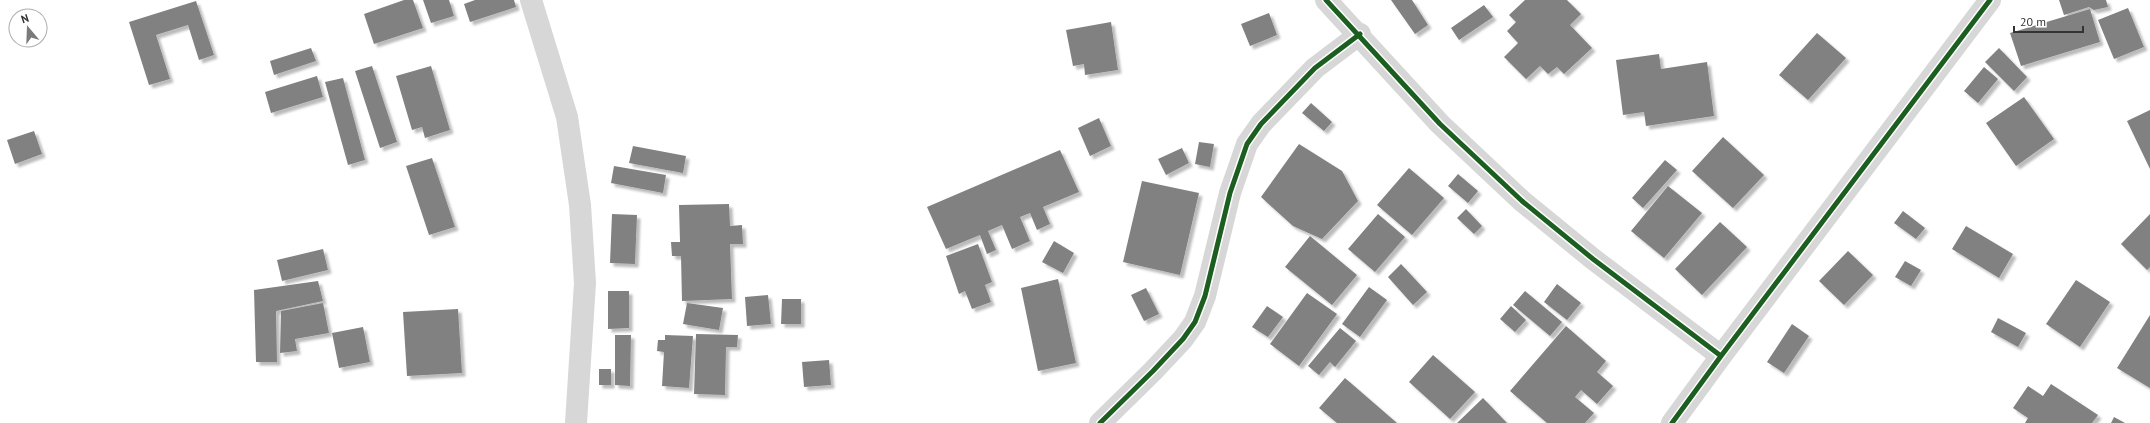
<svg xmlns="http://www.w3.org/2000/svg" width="2150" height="423" font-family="'PT Sans',sans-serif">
<defs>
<filter id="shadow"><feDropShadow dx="3.5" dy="3.5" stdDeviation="1" flood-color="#0004"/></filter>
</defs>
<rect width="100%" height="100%" fill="#fff"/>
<path fill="#818181" filter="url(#shadow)" d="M 404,0 L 413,0 L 423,28 L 374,44 L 364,14 Z
M 423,0 L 449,0 L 454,16 L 431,23 Z
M 475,0 L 514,0 L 516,7 L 470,22 L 464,4 Z
M 1391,0 L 1412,0 L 1428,25 L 1415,34 Z
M 1525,0 L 1567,0 L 1581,14 L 1570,25 L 1592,48 L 1564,74 L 1557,67 L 1548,74 L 1540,66 L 1526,79 L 1504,57 L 1518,43 L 1507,31 L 1516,22 L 1509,15 Z
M 2059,0 L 2106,0 L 2108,7 L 2094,10 L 2089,7 L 2064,15 Z
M 196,1 L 214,55 L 199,60 L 188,25 L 156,35 L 170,79 L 149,85 L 129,22 Z
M 1484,5 L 1493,17 L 1459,40 L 1451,28 Z
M 2128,8 L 2144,47 L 2114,59 L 2098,20 Z
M 2090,9 L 2100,42 L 2021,66 L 2010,33 Z
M 1269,13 L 1277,35 L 1250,46 L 1241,24 Z
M 1111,22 L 1118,70 L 1085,75 L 1084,64 L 1073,66 L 1066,30 Z
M 1817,33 L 1846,58 L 1808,100 L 1779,75 Z
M 311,48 L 316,61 L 274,75 L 270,61 Z
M 1999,48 L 2027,77 L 2014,91 L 1985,62 Z
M 1659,54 L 1661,69 L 1707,62 L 1714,116 L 1646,126 L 1644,112 L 1623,115 L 1616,60 Z
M 372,66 L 397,142 L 380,148 L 355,71 Z
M 431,66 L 450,130 L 425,138 L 422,127 L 412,130 L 396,76 Z
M 1984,67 L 1998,79 L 1978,103 L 1964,91 Z
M 317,76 L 323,97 L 271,113 L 265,92 Z
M 343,78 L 365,160 L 348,165 L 325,82 Z
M 2024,97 L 2054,139 L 2016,166 L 1986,123 Z
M 1311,103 L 1332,122 L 1324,131 L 1302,113 Z
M 2150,110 L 2150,169 L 2127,121 Z
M 1099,118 L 1111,146 L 1090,156 L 1078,128 Z
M 34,131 L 42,154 L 15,164 L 7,140 Z
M 1723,137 L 1764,175 L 1733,208 L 1692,171 Z
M 1199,142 L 1214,144 L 1210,167 L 1195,164 Z
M 1299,144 L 1342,171 L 1358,201 L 1322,239 L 1293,226 L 1261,197 Z
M 633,146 L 686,156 L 683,173 L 629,163 Z
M 1182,148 L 1189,163 L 1166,175 L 1158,159 Z
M 1060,150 L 1079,192 L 1043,207 L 1050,224 L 1037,230 L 1030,213 L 1020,217 L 1030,241 L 1012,249 L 1002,225 L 988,231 L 996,250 L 987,254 L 980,235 L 946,249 L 927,207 Z
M 432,158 L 455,227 L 429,235 L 406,166 Z
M 1665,160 L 1677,170 L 1643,208 L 1632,198 Z
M 614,166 L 666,175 L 663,193 L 611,183 Z
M 1409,168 L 1444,198 L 1412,235 L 1377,205 Z
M 1458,174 L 1478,191 L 1468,203 L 1448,186 Z
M 1142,181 L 1199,193 L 1180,275 L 1123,262 Z
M 1668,186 L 1702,213 L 1664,258 L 1631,231 Z
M 729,204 L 730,226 L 742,225 L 743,244 L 730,244 L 732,299 L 682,301 L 681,256 L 672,256 L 671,242 L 680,242 L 679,205 Z
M 1466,209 L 1482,226 L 1474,234 L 1457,218 Z
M 1903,211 L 1925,228 L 1916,239 L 1894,223 Z
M 612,214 L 637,215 L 635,264 L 610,263 Z
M 1378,214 L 1405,237 L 1375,272 L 1348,249 Z
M 2150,214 L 2150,267 L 2147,270 L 2121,244 Z
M 1720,222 L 1747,247 L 1702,295 L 1675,269 Z
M 1966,226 L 2013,254 L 1999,278 L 1952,249 Z
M 1310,236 L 1357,275 L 1332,305 L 1285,267 Z
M 1054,241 L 1074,253 L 1063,273 L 1042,262 Z
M 978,244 L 992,282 L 985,285 L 991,302 L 972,309 L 965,291 L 959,294 L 946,256 Z
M 323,249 L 328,270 L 282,281 L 277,260 Z
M 1848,251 L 1873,275 L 1844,305 L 1819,281 Z
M 1905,261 L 1921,270 L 1911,286 L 1895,277 Z
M 1401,264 L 1427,292 L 1413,305 L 1388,277 Z
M 1058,279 L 1076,363 L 1038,371 L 1021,288 Z
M 2076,280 L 2110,302 L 2080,347 L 2046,324 Z
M 318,281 L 323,301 L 276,311 L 277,362 L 256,362 L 254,290 Z
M 1557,284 L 1581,303 L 1567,320 L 1544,302 Z
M 1369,287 L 1387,300 L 1360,337 L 1342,324 Z
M 1146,288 L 1159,314 L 1144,321 L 1131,295 Z
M 608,291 L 629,291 L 629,328 L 608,329 Z
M 1525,291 L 1562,322 L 1550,336 L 1513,305 Z
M 1307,293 L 1337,314 L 1299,366 L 1270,344 Z
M 768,295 L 771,324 L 747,326 L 745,297 Z
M 782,299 L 801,299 L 801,324 L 781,324 Z
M 323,303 L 329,333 L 295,339 L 297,351 L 280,353 L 281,311 Z
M 687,303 L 723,308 L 719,330 L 683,324 Z
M 1267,306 L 1283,317 L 1268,337 L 1252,327 Z
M 1511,306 L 1526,320 L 1515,332 L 1500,319 Z
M 458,309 L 462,373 L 407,376 L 403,312 Z
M 2150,315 L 2150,388 L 2117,368 Z
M 1998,318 L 2026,333 L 2018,347 L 1991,332 Z
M 1792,324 L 1809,336 L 1784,373 L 1767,362 Z
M 1566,326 L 1606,361 L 1597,372 L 1613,386 L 1597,404 L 1581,390 L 1575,397 L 1594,413 L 1585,423 L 1547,423 L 1510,391 Z
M 363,327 L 370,362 L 339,368 L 332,333 Z
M 1340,328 L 1356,341 L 1335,367 L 1330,362 L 1319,375 L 1308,366 Z
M 696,334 L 738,335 L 737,347 L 726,347 L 725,395 L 694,394 Z
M 615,335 L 631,335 L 630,386 L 615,385 Z
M 665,335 L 693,336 L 689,388 L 662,386 L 664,352 L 657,351 L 658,340 L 665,340 Z
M 1433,355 L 1475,392 L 1450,419 L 1409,382 Z
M 829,360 L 831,385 L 804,387 L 802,362 Z
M 599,369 L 611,369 L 611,385 L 599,385 Z
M 1345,378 L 1397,423 L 1337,423 L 1319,408 Z
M 2051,384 L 2098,415 L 2092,423 L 2025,423 L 2028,418 L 2013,408 L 2028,386 L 2043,396 Z
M 1483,398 L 1507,423 L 1457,423 Z
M 2114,417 L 2125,423 L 2111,423 Z"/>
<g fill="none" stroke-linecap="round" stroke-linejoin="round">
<path stroke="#d7d7d7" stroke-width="22" d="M 531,0 L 567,117 L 580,205 L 585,283 L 576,423
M 1326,0 L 1440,124 L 1522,201 L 1593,259 L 1721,356
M 1100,423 L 1153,371 L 1183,339 L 1195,322 L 1205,296 L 1230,193 L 1247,144 L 1261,124 L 1315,68 L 1360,34
M 1672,423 L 1721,356 L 1990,0"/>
<defs>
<path id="cycleway" d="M 1326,0 L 1440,124 L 1522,201 L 1593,259 L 1721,356
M 1100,423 L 1153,371 L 1183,339 L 1195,322 L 1205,296 L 1230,193 L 1247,144 L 1261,124 L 1315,68 L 1360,34
M 1672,423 L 1721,356 L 1990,0"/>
</defs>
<use href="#cycleway" stroke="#fff" stroke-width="8"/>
<use href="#cycleway" stroke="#1b5e20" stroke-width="5"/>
</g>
<g transform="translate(28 28) rotate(341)"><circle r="19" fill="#ffffff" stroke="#adadad"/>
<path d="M0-3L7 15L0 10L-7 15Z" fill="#7a7a7a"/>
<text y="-6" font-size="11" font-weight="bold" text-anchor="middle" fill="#333333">N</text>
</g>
<path d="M2014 26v6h69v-6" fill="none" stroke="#333333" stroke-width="2"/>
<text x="2020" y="26" font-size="12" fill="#333333" stroke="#ffffff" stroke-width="3" paint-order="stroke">20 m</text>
</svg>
